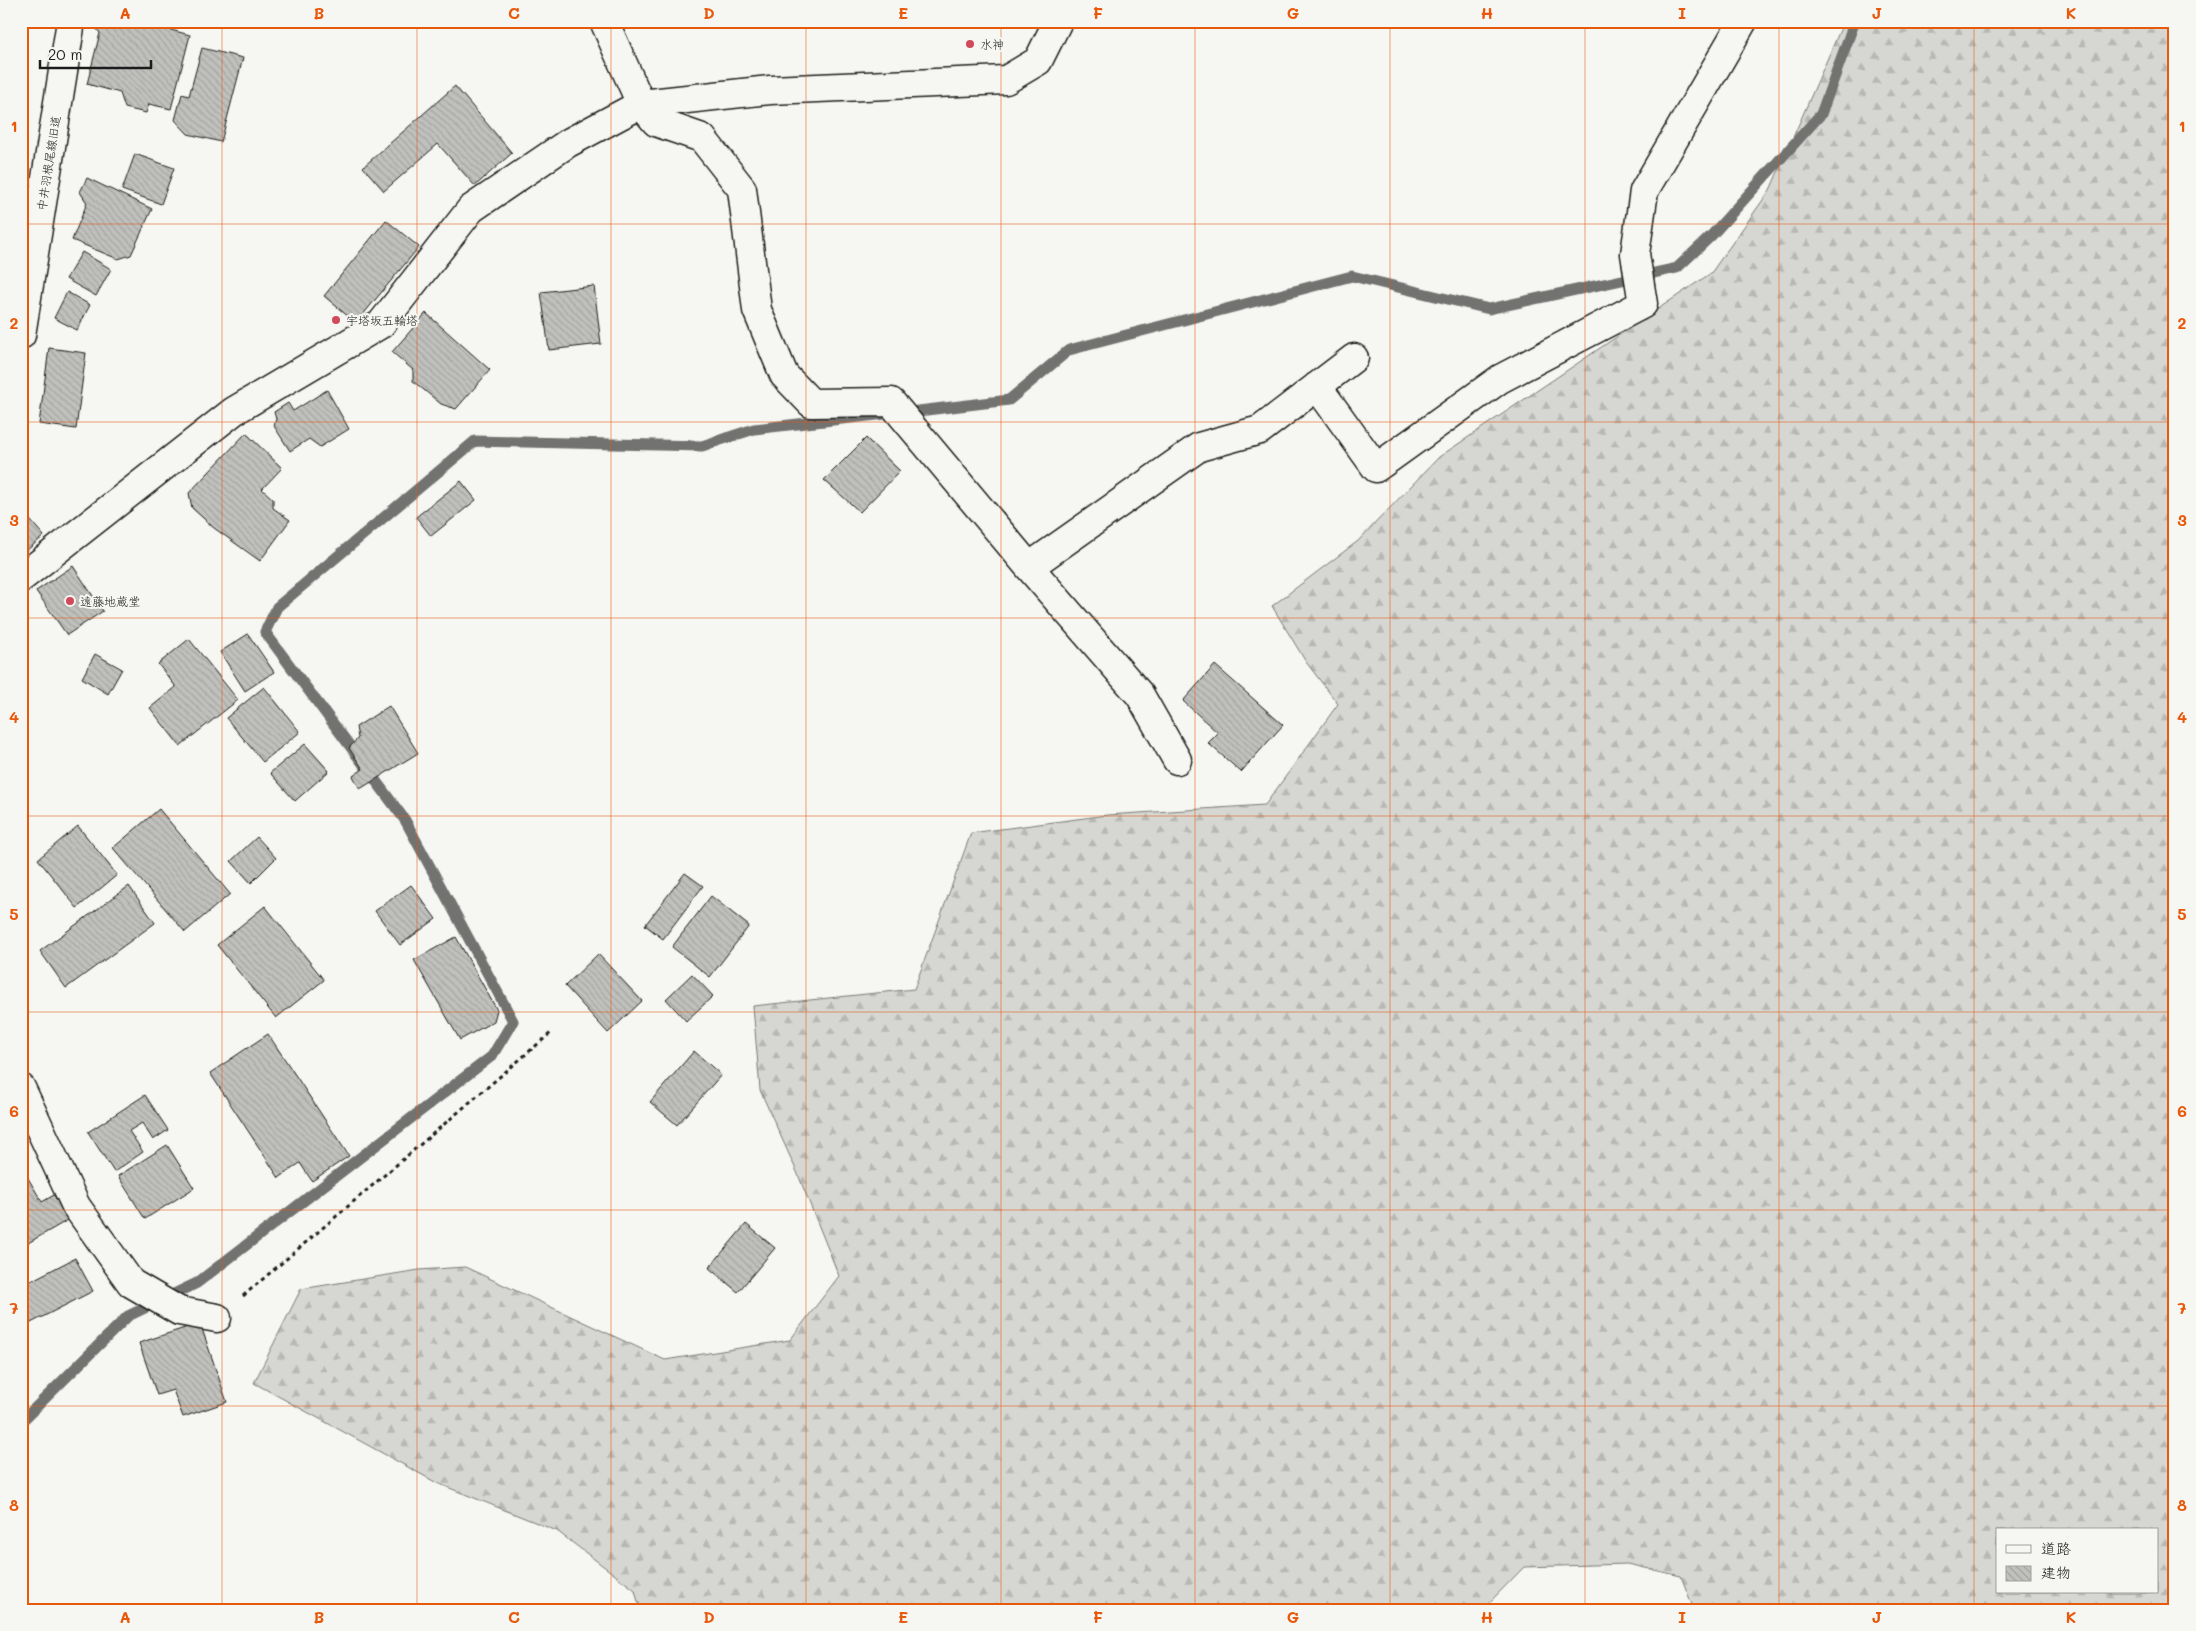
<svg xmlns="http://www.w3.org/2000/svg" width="2196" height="1631" font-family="Mali,'Klee One',sans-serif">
<defs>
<pattern id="forest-firs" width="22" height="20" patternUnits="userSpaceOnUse" patternTransform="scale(1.25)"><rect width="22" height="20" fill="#d6d6d2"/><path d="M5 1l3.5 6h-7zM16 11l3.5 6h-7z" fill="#b7b7b4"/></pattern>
<pattern id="building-back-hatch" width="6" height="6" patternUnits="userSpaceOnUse" patternTransform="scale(1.25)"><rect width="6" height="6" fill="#c0c0bd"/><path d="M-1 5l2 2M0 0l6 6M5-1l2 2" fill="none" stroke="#a4a4a2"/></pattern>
</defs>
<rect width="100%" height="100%" fill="#f6f6f2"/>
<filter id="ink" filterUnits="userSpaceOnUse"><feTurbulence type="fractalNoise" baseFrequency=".02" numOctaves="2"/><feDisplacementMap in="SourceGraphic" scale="10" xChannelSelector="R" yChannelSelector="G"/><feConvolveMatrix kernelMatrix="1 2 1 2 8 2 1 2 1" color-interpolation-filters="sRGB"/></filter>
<g filter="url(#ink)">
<path fill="url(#forest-firs)" stroke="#797977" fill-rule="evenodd" d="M 1844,21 L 2175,21 L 2175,1610 L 1694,1610 L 1681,1576 L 1627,1564 L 1524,1567 L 1482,1610 L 640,1610 L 635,1590 L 557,1531 L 437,1483 L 254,1383 L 301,1289 L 419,1270 L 465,1267 L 665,1360 L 790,1340 L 839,1276 L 797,1172 L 760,1090 L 753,1006 L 914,989 L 971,833 L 1107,815 L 1265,805 L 1338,704 L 1306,662 L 1272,606 L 1358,541 L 1439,457 L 1711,273 L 1770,190 ZM 1997,1530 L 2157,1530 L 2157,1592 L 1997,1592 Z"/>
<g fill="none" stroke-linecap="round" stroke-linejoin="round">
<path stroke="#727271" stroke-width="11" d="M 902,413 L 1009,400 L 1069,350 L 1352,276 L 1489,309 L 1677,268 L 1711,236 L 1821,114 L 1853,26
M 21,1422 L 128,1316 L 197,1283 L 492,1056 L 513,1021 L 405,820 L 265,632 L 277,607 L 475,441 L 702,446 L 754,429 L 886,414"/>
</g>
<path fill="url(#building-back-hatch)" stroke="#1c1c1c" d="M 96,21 L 137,21 L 190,35 L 171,109 L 149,104 L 146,113 L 125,108 L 120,93 L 87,84 L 100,33 L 95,27 Z
M 202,48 L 243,58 L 221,142 L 188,134 L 175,120 L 182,94 L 189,96 Z
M 455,86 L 512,153 L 475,186 L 438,144 L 384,191 L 363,167 Z
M 135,154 L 174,168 L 161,204 L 122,190 Z
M 87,178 L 152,209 L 131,255 L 118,259 L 72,240 L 87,203 L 80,192 Z
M 386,220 L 419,247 L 356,323 L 324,296 Z
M 82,252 L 111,269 L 96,296 L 66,279 Z
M 594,286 L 601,344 L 549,350 L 541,292 Z
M 67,292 L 90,305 L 77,330 L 54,318 Z
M 426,313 L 490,370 L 456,409 L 441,404 L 413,381 L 413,370 L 392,352 Z
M 49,348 L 86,353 L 76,429 L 39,424 Z
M 327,390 L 349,429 L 320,447 L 309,439 L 290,451 L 274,426 L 276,419 L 274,412 L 288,403 L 293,411 Z
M 246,433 L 282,468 L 262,489 L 273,499 L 273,508 L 290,520 L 260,561 L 214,528 L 192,508 L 189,493 Z
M 866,438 L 900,471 L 860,512 L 824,480 Z
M 461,481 L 476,500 L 431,536 L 416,517 Z
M 24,513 L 44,536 L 21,555 L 21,516 Z
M 73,566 L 103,611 L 67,635 L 36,591 Z
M 248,634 L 274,672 L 245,691 L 220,652 Z
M 189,639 L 238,700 L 180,746 L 150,708 L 176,687 L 158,664 Z
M 95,654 L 122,669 L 108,694 L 82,678 Z
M 1215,665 L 1283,725 L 1241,772 L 1208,743 L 1218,733 L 1183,701 Z
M 264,687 L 300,732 L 263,762 L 226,718 Z
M 389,706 L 418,753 L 360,789 L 353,776 L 363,769 L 349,748 L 358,738 L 356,727 Z
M 305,744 L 329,771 L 295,801 L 270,773 Z
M 159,809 L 230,894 L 185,932 L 113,848 Z
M 78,826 L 117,875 L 77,908 L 38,859 Z
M 257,837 L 276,858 L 251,883 L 231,861 Z
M 685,873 L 703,886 L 663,939 L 645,925 Z
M 411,885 L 436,919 L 400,945 L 375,911 Z
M 129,886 L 155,923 L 66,988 L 40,951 Z
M 711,896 L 749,926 L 710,977 L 672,947 Z
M 265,906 L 324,980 L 276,1018 L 217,945 Z
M 456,937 L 497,1010 L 494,1021 L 460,1040 L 414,960 Z
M 598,954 L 642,1001 L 608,1033 L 565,986 Z
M 692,974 L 713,996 L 686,1021 L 666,999 Z
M 268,1034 L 349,1156 L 312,1181 L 300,1163 L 279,1178 L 210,1073 Z
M 694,1051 L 721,1075 L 677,1125 L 650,1102 Z
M 145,1095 L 168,1130 L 153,1140 L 142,1123 L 129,1131 L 143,1152 L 114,1172 L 88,1132 Z
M 167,1145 L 194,1188 L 145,1219 L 118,1176 Z
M 21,1166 L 42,1202 L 54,1195 L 68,1220 L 21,1247 Z
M 746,1224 L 775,1248 L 738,1292 L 709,1268 Z
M 75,1258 L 93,1291 L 21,1328 L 21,1286 Z
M 200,1323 L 227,1402 L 183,1417 L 173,1390 L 157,1395 L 139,1343 Z"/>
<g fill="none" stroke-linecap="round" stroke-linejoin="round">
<defs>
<path id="minor" d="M 604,21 L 641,104 L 656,122 L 702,138 L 742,189 L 757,310 L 784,375 L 811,403 L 891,402 L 1029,567 L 1140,695 L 1177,760
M 21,335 L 71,21
M 1317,386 L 1376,468 L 1500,379 L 1643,304 L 1635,254 L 1644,191 L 1743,21
M 1029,567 L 1199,447 L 1260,430 L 1354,358
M 21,578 L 234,411 L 381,324 L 471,209 L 568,143 L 641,104 L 770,90 L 1006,80 L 1038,61 L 1058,21
M 21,1088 L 76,1206 L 131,1283 L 179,1311 L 217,1318"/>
</defs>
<use href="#minor" stroke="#1c1c1c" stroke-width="31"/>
<path stroke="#1c1c1c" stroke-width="3" stroke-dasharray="4 4" stroke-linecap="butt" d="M 243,1296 L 552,1032"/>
<use href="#minor" stroke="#f6f6f2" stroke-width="28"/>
</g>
</g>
<path fill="none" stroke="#e8590c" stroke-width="1" stroke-opacity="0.55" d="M 222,21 L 222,1610M 417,21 L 417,1610M 611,21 L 611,1610M 806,21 L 806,1610M 1001,21 L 1001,1610M 1195,21 L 1195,1610M 1390,21 L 1390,1610M 1585,21 L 1585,1610M 1779,21 L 1779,1610M 1974,21 L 1974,1610M 21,224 L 2175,224M 21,422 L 2175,422M 21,618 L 2175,618M 21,816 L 2175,816M 21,1012 L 2175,1012M 21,1210 L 2175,1210M 21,1406 L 2175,1406"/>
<g fill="#d1495b" stroke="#f6f6f2" stroke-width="2">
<circle cx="970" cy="44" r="5"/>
<circle cx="336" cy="320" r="5"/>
<circle cx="70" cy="601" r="5"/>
</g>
<g text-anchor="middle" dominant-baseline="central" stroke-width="4" stroke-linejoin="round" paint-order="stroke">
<g font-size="12" fill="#1c1c1c" stroke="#f6f6f2" text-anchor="start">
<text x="980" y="44">水神</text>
<text x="346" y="320">宇塔坂五輪塔</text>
<text x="80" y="601">遠藤地蔵堂</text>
</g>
<g font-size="12" fill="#1c1c1c" stroke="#f6f6f2">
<text transform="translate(48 163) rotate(-81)">中井羽根尾線旧道</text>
</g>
</g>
<rect width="2196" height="1631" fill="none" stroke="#f6f6f2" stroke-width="55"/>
<rect x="1996" y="1528" width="162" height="65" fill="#f6f6f2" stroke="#9f9f9c"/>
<rect x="2006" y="1545" width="25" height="8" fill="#f6f6f2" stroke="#9f9f9c"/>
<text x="2041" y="1554" font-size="15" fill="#1c1c1c">道路</text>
<rect x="2006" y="1566" width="25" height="15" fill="url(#building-back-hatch)" stroke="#9f9f9c"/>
<text x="2041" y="1578" font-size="15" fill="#1c1c1c">建物</text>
<path d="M40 60v8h111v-8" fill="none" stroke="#1c1c1c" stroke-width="2.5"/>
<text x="48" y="60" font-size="15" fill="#1c1c1c" stroke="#f6f6f2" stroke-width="4" paint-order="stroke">20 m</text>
<rect x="28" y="28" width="2140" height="1576" fill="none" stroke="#e8590c" stroke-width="2"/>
<g font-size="16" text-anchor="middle" font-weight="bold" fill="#e8590c">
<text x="125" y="19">A</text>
<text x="319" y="19">B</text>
<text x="514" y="19">C</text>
<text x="709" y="19">D</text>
<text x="903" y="19">E</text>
<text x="1098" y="19">F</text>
<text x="1293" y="19">G</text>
<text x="1487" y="19">H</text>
<text x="1682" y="19">I</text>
<text x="1877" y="19">J</text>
<text x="2071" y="19">K</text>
<text x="14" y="132">1</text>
<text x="2182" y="132">1</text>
<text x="14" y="329">2</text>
<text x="2182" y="329">2</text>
<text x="14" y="526">3</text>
<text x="2182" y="526">3</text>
<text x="14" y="723">4</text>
<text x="2182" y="723">4</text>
<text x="14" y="920">5</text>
<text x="2182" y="920">5</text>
<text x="14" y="1117">6</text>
<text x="2182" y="1117">6</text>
<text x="14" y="1314">7</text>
<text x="2182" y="1314">7</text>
<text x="14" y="1511">8</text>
<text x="2182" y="1511">8</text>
<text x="125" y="1623">A</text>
<text x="319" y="1623">B</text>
<text x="514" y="1623">C</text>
<text x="709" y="1623">D</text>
<text x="903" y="1623">E</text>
<text x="1098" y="1623">F</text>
<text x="1293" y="1623">G</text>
<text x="1487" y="1623">H</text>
<text x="1682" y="1623">I</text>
<text x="1877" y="1623">J</text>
<text x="2071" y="1623">K</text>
</g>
</svg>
